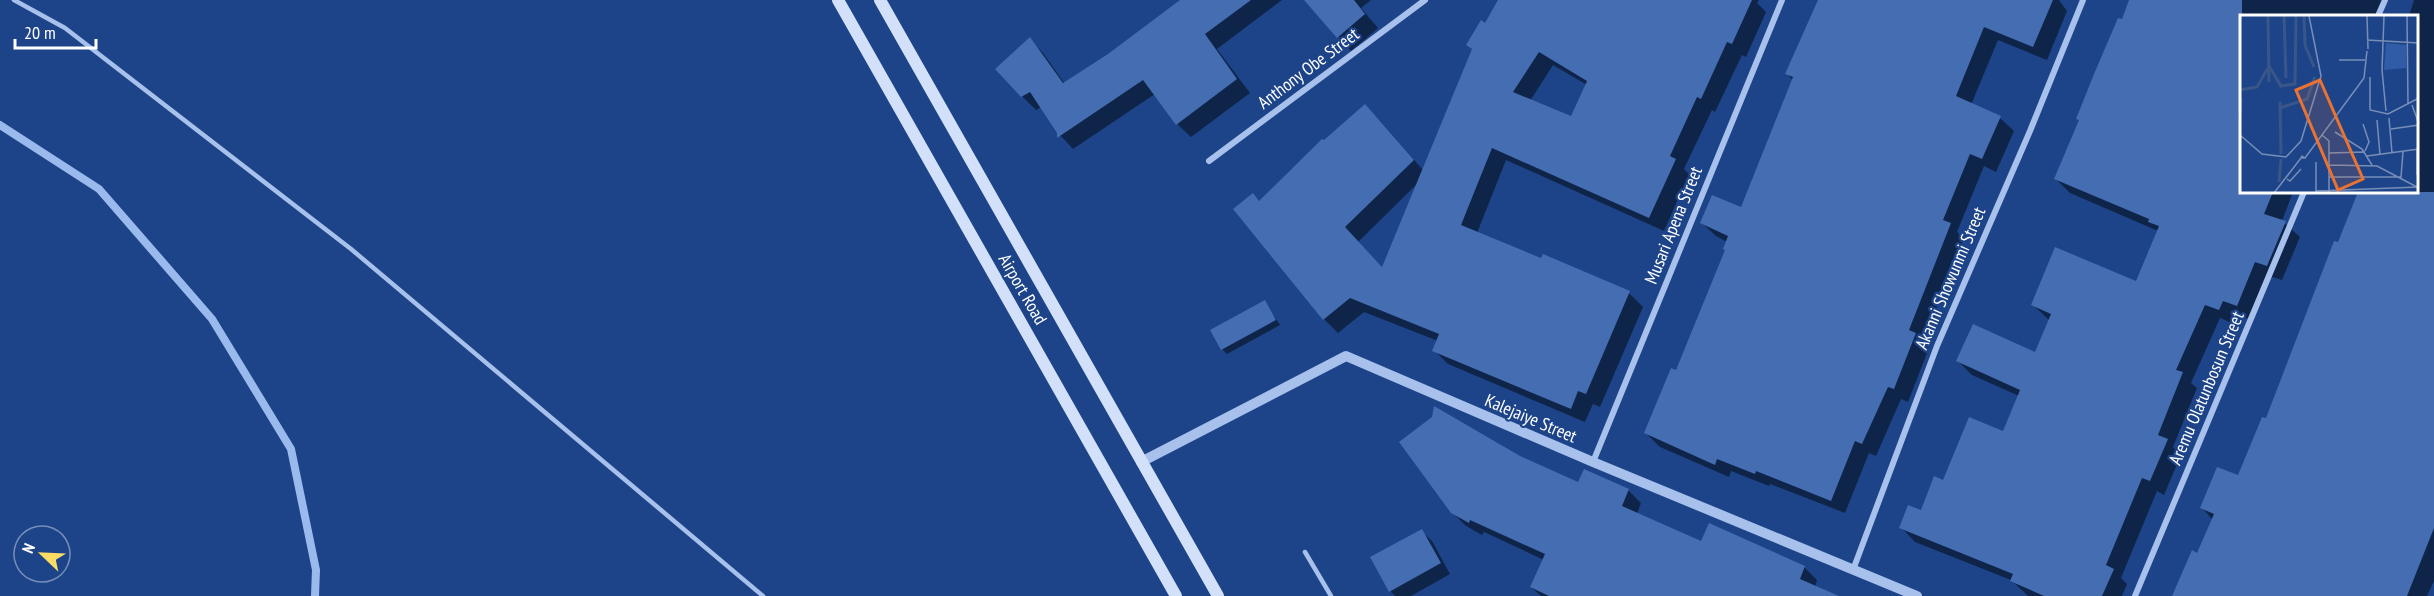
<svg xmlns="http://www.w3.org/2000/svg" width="2434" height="596" font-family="'PT Sans Narrow',sans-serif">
<rect width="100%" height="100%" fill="#1d4489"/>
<path fill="#0007" fill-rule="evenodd" d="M 1182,0 L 1282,0 L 1217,49 L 1250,93 L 1191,137 L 1177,124 L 1155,94 L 1073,149 L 1060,135 L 1041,107 L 1036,110 L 1022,96 L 1030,39 L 1043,53 L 1065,84 L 1109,55 Z
M 1306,0 L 1371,0 L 1361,8 L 1378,28 L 1351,51 Z
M 1518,0 L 1759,0 L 1757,3 L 1766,12 L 1746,57 L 1742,55 L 1715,112 L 1712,110 L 1684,169 L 1689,174 L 1664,231 L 1506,160 L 1477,233 L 1629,293 L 1643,307 L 1600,407 L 1593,404 L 1585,422 L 1448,364 L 1434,350 L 1438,341 L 1364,312 L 1338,333 L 1324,319 L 1259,202 L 1324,142 L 1379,120 L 1423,170 L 1473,50 L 1468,45 L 1485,25 ZM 1553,65 L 1587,85 L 1572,118 L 1530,101 ZM 1418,183 L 1383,268 L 1358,242 Z
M 1820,0 L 2059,0 L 2067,11 L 2047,60 L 1998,40 L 1971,105 L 2000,118 L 2014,131 L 1996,172 L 1984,166 L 1957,232 L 1964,238 L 1923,342 L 1929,348 L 1908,402 L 1901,399 L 1876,456 L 1869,453 L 1845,513 L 1770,484 L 1769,486 L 1731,471 L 1729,477 L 1660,447 L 1646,433 L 1677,372 L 1726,251 L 1727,242 L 1716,236 L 1702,223 L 1742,209 L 1793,80 L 1787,74 Z
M 2130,0 L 2386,0 L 2379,16 L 2242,16 L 2242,192 L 2293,192 L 2282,221 L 2300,237 L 2282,280 L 2269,276 L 2251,320 L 2238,314 L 2234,324 L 2220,318 L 2191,383 L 2197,388 L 2173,447 L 2181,455 L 2164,495 L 2157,491 L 2121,578 L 2127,584 L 2122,596 L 2028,596 L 2011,580 L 1915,542 L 1901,527 L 1922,512 L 1943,482 L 2004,433 L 2019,396 L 1972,375 L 1958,361 L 2036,354 L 2050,321 L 2033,305 L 2137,283 L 2158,231 L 2070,193 L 2056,179 Z
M 2414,0 L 2434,0 L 2434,581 L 2427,596 L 2173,596 L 2198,555 L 2213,520 L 2202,508 L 2239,477 L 2267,420 L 2359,194 L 2357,192 L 2418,192 L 2418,16 L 2409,16 Z
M 1265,302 L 1280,325 L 1227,354 L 1222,349 Z
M 1519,457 L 1579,484 L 1628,490 L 1641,503 L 1637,514 L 1702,543 L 1804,567 L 1817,580 L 1815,587 L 1838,596 L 1541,596 L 1531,587 L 1544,560 L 1484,532 L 1482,535 L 1466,526 L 1452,512 Z
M 1421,531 L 1432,541 L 1450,574 L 1411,596 L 1395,596 L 1390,591 Z"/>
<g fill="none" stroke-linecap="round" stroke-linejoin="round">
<path stroke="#9abaee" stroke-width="8" d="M 0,125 L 99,189 L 212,319 L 291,449 L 316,570 L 315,596"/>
</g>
<path fill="#456db2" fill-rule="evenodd" d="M 1180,0 L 1251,0 L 1205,34 L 1237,79 L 1176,125 L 1143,80 L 1057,138 L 1057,133 L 1030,92 L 1021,97 L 995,69 L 1030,37 L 1063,83 L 1108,54 Z
M 1304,0 L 1354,0 L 1365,14 L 1337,38 Z
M 1498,0 L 1752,0 L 1732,44 L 1727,42 L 1701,99 L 1697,97 L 1670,156 L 1676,159 L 1649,218 L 1492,148 L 1461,225 L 1541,258 L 1543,254 L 1630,291 L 1586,394 L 1578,391 L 1571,409 L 1432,351 L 1439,334 L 1350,298 L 1323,320 L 1233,209 L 1253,193 L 1259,201 L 1322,139 L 1324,140 L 1365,104 L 1414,160 L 1345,227 L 1382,267 L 1472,49 L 1466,45 L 1481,20 L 1485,23 ZM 1539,52 L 1587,81 L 1571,116 L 1513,92 Z
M 1818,0 L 2053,0 L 2033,47 L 1984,27 L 1956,96 L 2001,116 L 1982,159 L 1970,154 L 1943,220 L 1951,223 L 1909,330 L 1916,333 L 1894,389 L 1888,387 L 1862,444 L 1855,441 L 1831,501 L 1756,471 L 1755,474 L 1717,459 L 1715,465 L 1644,433 L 1671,368 L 1676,370 L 1725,250 L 1723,249 L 1728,236 L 1700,223 L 1712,195 L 1741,207 L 1793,77 L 1785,74 Z
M 2129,0 L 2242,0 L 2242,192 L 2273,192 L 2264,214 L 2286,221 L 2267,266 L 2255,262 L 2237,306 L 2223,301 L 2219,310 L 2205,305 L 2176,370 L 2183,372 L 2158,435 L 2168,439 L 2150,481 L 2142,478 L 2106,565 L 2114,569 L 2102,596 L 2044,596 L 2010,581 L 2013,574 L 1899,528 L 1908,505 L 1921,510 L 1934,476 L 1943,480 L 1969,417 L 2003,431 L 2020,390 L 1956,361 L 1973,324 L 2035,352 L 2051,314 L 2031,305 L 2055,247 L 2136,281 L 2159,226 L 2148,222 L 2149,219 L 2054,179 L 2079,120 L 2076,119 L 2094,74 L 2118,18 L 2122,19 Z
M 2358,192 L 2434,192 L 2434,528 L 2407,596 L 2172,596 L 2192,550 L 2197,553 L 2214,514 L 2200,508 L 2217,467 L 2238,475 L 2262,417 L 2266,418 L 2334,241 L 2338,242 Z
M 1265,300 L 1276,320 L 1221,350 L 1210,330 Z
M 1434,406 L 1520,456 L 1578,482 L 1584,469 L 1629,489 L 1622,506 L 1701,541 L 1709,523 L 1805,566 L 1800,579 L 1839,596 L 1549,596 L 1530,587 L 1545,554 L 1470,520 L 1469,523 L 1451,513 L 1399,442 L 1432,417 Z
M 1422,529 L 1441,563 L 1389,592 L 1370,557 Z"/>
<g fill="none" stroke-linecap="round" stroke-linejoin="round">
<path stroke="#a7c1ec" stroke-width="4.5" d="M 14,0 L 65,28 L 351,249 L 763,596
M 1305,552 L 1331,596"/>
<path stroke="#a7c1ec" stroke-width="6" d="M 2378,16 L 2385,0
M 1209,161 L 1425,0
M 1593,462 L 1782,0
M 1853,570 L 1937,346 L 2030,131 L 2083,0
M 2135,596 L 2304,192"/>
<path stroke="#a7c1ec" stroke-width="10" d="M 1141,462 L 1346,356 L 1593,462 L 1917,596"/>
<path stroke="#d3e0f9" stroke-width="12" d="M 838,0 L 1176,596
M 880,0 L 1218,596"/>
</g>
<g text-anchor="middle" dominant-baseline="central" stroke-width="4.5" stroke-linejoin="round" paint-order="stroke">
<g font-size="18" fill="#fff" stroke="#1d4489">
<text transform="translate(1308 68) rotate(-37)">Anthony Obe Street</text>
<text transform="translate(1673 225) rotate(-68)">Musari Apena Street</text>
<text transform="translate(1950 278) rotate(-67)">Akanni Showunmi Street</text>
<text transform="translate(1023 289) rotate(60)">Airport Road</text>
<text transform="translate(2206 388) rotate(-67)">Aremu Olatunbosun Street</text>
<text transform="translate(1531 418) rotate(23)">Kalejaiye Street</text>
</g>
</g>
<g transform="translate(2240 15)">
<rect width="178" height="178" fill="#1d4489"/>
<path d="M 146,28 L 166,30 L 166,53 L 144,55 Z" fill="#305ca7"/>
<path fill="none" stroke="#395689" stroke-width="3" d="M 28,1 L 29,67M 44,1 L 46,63M 64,1 L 65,30 L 74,52M 29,51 L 41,71 L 55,69 L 56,1M 0,75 L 17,72 L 28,53M 40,87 L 41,139M 40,93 L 67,84 L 75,62M 0,103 L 1,83M 39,167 L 41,144"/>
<path fill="none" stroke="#778fb8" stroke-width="1.5" d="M 127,1 L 128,34M 144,1 L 142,55 L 146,96M 167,1 L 168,89M 127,25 L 179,28M 99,45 L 125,45M 130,62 L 130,95 L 148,99 L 179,83M 172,90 L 179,109M 149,103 L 152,138M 137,105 L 140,140M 123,109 L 129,127 L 125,136M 151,114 L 179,110M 95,117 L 122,134 L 132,150M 0,120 L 22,139 L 46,142 L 61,126 L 81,61 L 69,1M 82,120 L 89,126 L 89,178M 177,134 L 177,160M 89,138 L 125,137M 127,141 L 179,134M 65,143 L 61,143 L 62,141 L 65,143 L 124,63 L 127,36M 76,147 L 76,177M 89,150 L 137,151 L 177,172M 89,162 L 161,162 L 163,137M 47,164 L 50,166 L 61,154M 76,176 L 179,172M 34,178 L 61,143"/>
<path fill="#eb7230" fill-opacity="0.15" stroke="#eb7230" stroke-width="3" d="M 80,65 L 123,164 L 98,175 L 56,75 Z"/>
<rect width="178" height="178" fill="none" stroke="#fff" stroke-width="3"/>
</g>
<g transform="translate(42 554) rotate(293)"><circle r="28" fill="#1d4489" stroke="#778fb8" stroke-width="1.5"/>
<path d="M0-4.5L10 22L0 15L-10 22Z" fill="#fcdc65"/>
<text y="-9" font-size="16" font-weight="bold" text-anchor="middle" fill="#ffffff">N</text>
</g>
<path d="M15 39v9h81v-9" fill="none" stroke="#ffffff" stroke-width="3"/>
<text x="24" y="39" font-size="18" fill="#ffffff" stroke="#1d4489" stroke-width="4.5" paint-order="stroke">20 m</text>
</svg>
